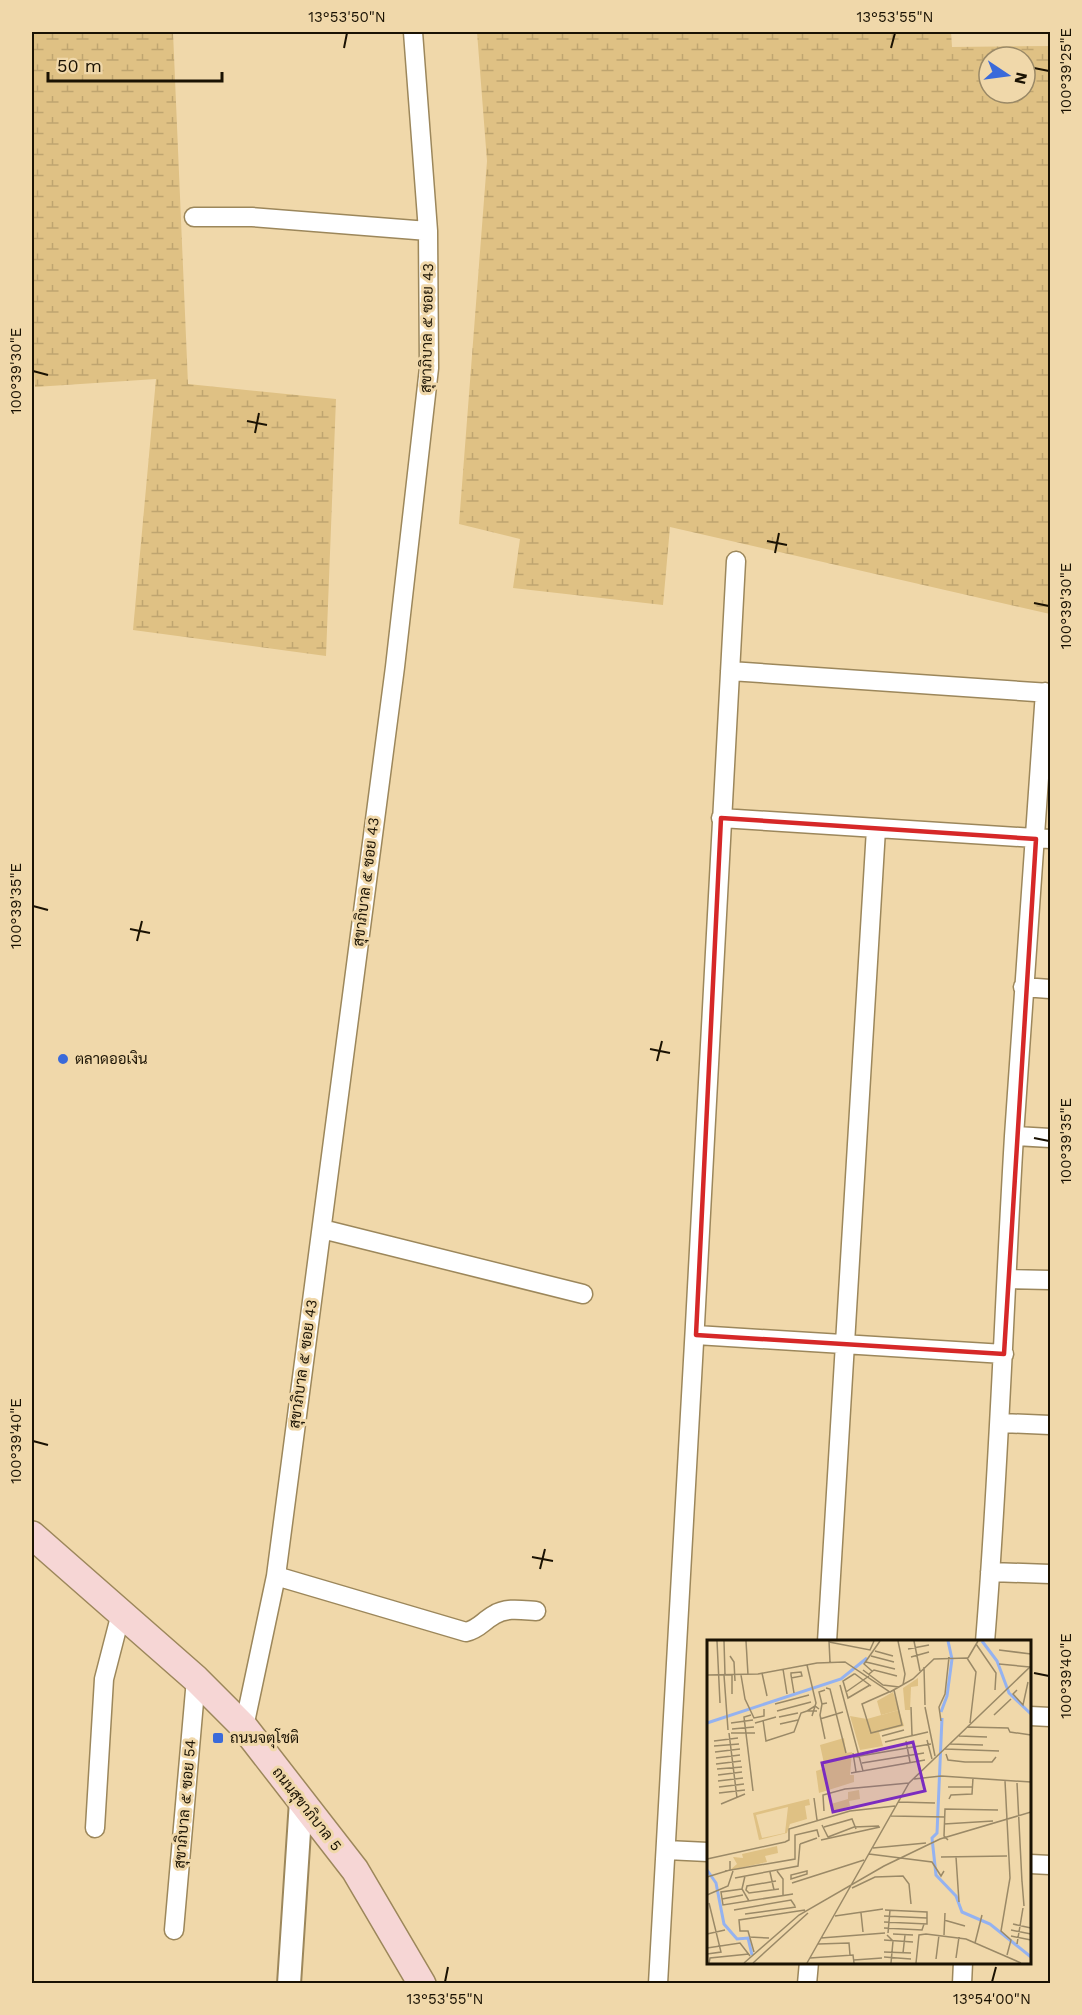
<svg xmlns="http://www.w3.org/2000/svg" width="1082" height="2015" font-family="'Work Sans',Sarabun,sans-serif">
<defs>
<pattern id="wetland-marsh" width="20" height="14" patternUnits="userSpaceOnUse" patternTransform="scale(1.5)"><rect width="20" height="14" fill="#dfc184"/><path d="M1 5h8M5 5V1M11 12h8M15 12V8" fill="none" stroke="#bfa570"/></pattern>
</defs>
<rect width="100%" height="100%" fill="#f0d8aa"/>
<path fill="url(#wetland-marsh)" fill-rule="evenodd" d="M 32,32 L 173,32 L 188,384 L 336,399 L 326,656 L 133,630 L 156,379 L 35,387 L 32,339 Z
M 477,32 L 951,32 L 952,47 L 1050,46 L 1050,614 L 670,527 L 663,605 L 513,588 L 520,539 L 459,524 L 487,161 ZM 989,57 L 1025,57 L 1025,93 L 989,93 Z"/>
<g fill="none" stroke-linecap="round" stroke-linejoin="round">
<defs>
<path id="minor" d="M 194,217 L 252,217 L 428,231
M 730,671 L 1050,693
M 721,818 L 1050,839
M 1023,987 L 1050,989
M 1014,1136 L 1050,1138
M 322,1229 L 583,1294
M 1008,1279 L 1050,1280
M 696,1335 L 1004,1354
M 1001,1423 L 1050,1425
M 990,1572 L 1050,1574
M 276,1576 L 466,1632 C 479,1629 483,1621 494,1615 C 506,1607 522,1610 536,1611
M 827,1642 L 876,829
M 985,1642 C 999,1473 1004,1304 1014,1136 C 1023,988 1036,840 1045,692
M 1030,1716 L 1050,1717
M 244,1727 L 276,1576 L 395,667 L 429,368 L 428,231 L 413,32
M 95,1828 L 104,1679 L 121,1613
M 666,1850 L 708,1852
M 1030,1864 L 1050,1865
M 174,1930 L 196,1679
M 658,1984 C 687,1510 709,1035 736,561
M 807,1984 L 809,1962
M 962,1984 L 963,1962"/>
<path id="tertiary" d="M 289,1984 L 301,1801"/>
<path id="secondary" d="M 32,1535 L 196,1679 L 244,1727 L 355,1870 L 422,1984"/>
</defs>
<use href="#minor" stroke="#9c875b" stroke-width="21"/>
<use href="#tertiary" stroke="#9c875b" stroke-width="26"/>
<use href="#secondary" stroke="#9c875b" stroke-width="30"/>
<use href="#minor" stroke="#fff" stroke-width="18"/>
<use href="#tertiary" stroke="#fff" stroke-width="22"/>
<use href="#secondary" stroke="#f6d6d5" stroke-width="27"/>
</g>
<path fill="none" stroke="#d62828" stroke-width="4.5" stroke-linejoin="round" d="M 721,818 L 1036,839 L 1004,1354 L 696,1335 Z"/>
<path fill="none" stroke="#1a1203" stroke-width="2" d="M 344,48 L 347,33M 891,48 L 895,33M 1034,68 L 1049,71M 33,371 L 48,375M 247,421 L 267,425M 255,433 L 259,413M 767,541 L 787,545M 775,553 L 779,533M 1034,603 L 1049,606M 33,906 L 48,910M 130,929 L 150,933M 137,941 L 142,921M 650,1049 L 670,1053M 657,1061 L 662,1041M 1034,1138 L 1049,1141M 33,1441 L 48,1445M 532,1557 L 553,1561M 540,1569 L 545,1549M 1034,1673 L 1049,1676M 445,1982 L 448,1967M 992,1982 L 996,1967"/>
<g fill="#3a6ada" stroke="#f0d8aa" stroke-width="2">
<circle cx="63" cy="1059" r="6"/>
<rect x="212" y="1732" width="12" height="12" rx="3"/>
</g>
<g text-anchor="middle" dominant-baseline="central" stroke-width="6" stroke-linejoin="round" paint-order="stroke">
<g font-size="15" fill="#1a1203" stroke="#f0d8aa">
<text transform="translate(427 328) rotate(-89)">สุขาภิบาล ๕ ซอย 43</text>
<text transform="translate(366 882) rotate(-83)">สุขาภิบาล ๕ ซอย 43</text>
<text transform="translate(303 1364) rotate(-82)">สุขาภิบาล ๕ ซอย 43</text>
<text transform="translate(185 1804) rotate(-85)">สุขาภิบาล ๕ ซอย 54</text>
<text transform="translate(307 1809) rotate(52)">ถนนสุขาภิบาล 5</text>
</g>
<g font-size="15" fill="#1a1203" stroke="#f0d8aa" text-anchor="start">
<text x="75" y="1059">ตลาดออเงิน</text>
<text x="230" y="1738">ถนนจตุโชติ</text>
</g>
</g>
<g transform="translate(707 1640)">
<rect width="324" height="324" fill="#f0d8aa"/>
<path d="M 186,52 L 192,70 L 174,75 L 170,61 Z" fill="#dfc184"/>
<path d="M 211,38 L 211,46 L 204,47 L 203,70 L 198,70 L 196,48 ZM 192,70 L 197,86 L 172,92 L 176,106 L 153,110 L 143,76 L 160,79 ZM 137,98 L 139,113 L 145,112 L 143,135 L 147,135 L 147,142 L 112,153 L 109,131 L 118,128 L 113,105 ZM 152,150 L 153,159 L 142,161 L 143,166 L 126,172 L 124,164 L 141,159 L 141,152 ZM 102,159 L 103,165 L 98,166 L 100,179 L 83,184 L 80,193 L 52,200 L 46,173 ZM 81,167 L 78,193 L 55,198 L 49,175 ZM 70,206 L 71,213 L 58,216 L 60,222 L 23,230 L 30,224 L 26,217 L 36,218 L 35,214 Z" fill="#dfc184" fill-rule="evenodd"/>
<path fill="none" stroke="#94b2f0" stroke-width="3" d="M 275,1 L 290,21 L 302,53 L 324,74M 234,72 L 240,56 L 245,19 L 241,1M 235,78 L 230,193 L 225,198 L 229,235 L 249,256 L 255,272 L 283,284 L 324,317M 0,83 L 134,39 L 160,18M 0,230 L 9,243 L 17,284 L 30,299 L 41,298 L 45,315"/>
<path fill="none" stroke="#9a8967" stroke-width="1.5" d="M 10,1 L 13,63M 17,1 L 18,35M 39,1 L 41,35M 122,1 L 123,22M 191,1 L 198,34 L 196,45M 207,1 L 213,31M 122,2 L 163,10 L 167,1M 269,4 L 289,33 L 288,50M 201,9 L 222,5M 292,10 L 324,14M 168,11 L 186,16M 23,16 L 27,22 L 28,41M 164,16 L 187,22M 204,17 L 222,12M 261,18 L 271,1M 159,22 L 188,29M 292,24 L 323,27M 100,25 L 109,63 L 105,76M 217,27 L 218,65M 76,29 L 80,54M 156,30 L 176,45 L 192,47M 165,31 L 157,24 L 173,1M 55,33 L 60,56M 162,34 L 167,30 L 190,36M 0,35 L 51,34 L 110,23 L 138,22 L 183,52 L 206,39 L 227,19 L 260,18 L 269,32 L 263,83M 17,35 L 21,90M 25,35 L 25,54M 34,35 L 38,59 L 47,78 L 57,76 L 57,69M 84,38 L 95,36 L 94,32 L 84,33 L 84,35 L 87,53M 133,45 L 156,131M 163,45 L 141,58 L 136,41 L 147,34 L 148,34 L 164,46M 119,48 L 123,49 L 139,113M 310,50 L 306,54 L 316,65 L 321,42M 139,52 L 162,36M 182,52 L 155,64 L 164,93 L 195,85 L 187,50M 68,64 L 102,55M 115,64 L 112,52 L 118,50M 204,67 L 205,95M 218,67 L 228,116M 70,71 L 104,62M 110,71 L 100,71 L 108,66 L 112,69M 44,75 L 37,77 L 46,151M 287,75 L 304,59M 72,77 L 91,73M 113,79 L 136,72M 56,80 L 59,101 L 87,92 L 94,73 L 100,71M 234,81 L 232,67 L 238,54 L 242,17M 24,83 L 46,80M 48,83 L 69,77M 73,84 L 91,80M 260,87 L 301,88 L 303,92 L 324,95M 25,89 L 47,87M 22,93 L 30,158M 24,93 L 48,93M 175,96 L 197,90M 252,96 L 280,97M 118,99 L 113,75 L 115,64 L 120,63M 220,100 L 225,119M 7,101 L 31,98M 199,101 L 203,122M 178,102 L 221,92M 243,104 L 276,105M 7,106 L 32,104M 238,109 L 292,111M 8,112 L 33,109M 146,113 L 149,132M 239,114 L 241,120 L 258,122 L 285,122 L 289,117M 147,117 L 224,104M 9,118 L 33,115M 155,123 L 217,113M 9,124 L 34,121M 10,129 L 35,127M 144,133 L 218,120M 11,135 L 35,132M 207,139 L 234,136 L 324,142M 11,141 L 36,138M 298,141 L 303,238 L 294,291 L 304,300 L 300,315M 310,143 L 315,242M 12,147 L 37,144M 241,147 L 266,147M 12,153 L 38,150M 107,158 L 110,180M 242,159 L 244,155 L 265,154 L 266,138M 191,162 L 228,163M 14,164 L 38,154M 117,171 L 116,155 L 138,149 L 202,143M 184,176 L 238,177M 237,184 L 286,181M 115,185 L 121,197 L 147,187 L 172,186M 117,187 L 145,179 L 149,189M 114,200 L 173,187M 241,200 L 237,196 L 238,169 L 291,170M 93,204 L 110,198M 166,208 L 219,203M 162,214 L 225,222 L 234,236 L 237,231M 234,217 L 300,216M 249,217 L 252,262M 0,219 L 78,202 L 82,200 L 82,189 L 143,171 L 188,166M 18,231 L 88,219 L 88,195 L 110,190 L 112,197M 70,231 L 76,239 L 76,255M 100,231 L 100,234 L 84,239 L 84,235 ZM 63,232 L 67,250M 38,236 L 35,249 L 42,261M 0,237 L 23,230 L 23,221M 28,238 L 91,226 L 93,204M 69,241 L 40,246 L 39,250 L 42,253 L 72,249M 315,241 L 317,266M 85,243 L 157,220M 145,248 L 168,237 L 196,236 L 202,244 L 204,264M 35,249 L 14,252 L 16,265 L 86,254M 0,255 L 21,246 L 26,231M 15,259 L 36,255M 27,270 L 84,260 L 88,266M 154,273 L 156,292M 38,274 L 89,267M 128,276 L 176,269M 177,276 L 220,278M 237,280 L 258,286M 177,282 L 220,284 L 220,272 L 178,270M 306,284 L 324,288M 177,288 L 215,290 L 217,284M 304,290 L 324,294M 181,293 L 183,270M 0,294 L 18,290M 186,294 L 206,295M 180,295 L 186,301 L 184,323M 237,295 L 238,273M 304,296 L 324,300M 42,297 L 62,298M 114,298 L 178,293M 177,300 L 206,302M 268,303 L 275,275M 111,304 L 142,303 L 143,315M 310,304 L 316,268M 0,308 L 33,303 L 43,316M 47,312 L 41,291 L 33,291 L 32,280 L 98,270M 177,312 L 204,313M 196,313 L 198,295M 0,314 L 14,312 L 2,263M 177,317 L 204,319M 103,318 L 146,315 L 147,323M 249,318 L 252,297M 229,319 L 232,295M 147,320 L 175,318M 2,323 L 3,318 L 42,314M 37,323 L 92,275 L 177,226 L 233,199 L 324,172M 46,323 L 101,273M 100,323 L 202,143 L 324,26M 209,323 L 212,295 L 219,294 L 259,299 L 314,323"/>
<path fill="#7b2cbf" fill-opacity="0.15" stroke="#7b2cbf" stroke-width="3" d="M 206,102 L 218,151 L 126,172 L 115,123 Z"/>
<rect width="324" height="324" fill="none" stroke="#1a1203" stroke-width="3"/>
</g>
<rect width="1082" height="2015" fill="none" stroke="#f0d8aa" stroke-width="66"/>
<g transform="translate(1007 75) rotate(103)"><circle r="28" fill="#f0d8aa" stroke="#9a8967" stroke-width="1.5"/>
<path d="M0-4.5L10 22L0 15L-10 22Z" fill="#3a6ada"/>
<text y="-9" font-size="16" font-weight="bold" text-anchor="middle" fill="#1a1203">N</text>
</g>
<path d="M48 72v9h174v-9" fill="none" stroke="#1a1203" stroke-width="3"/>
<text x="57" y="72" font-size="18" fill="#1a1203" stroke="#f0d8aa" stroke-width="4.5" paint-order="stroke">50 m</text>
<rect x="33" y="33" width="1016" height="1949" fill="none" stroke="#1a1203" stroke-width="2"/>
<g font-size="15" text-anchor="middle" fill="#1a1203">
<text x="347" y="22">13°53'50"N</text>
<text x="895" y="22">13°53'55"N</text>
<text transform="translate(1066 71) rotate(-90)" y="5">100°39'25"E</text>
<text transform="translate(16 371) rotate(-90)" y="5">100°39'30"E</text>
<text transform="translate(1066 606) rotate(-90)" y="5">100°39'30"E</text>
<text transform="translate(16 906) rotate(-90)" y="5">100°39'35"E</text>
<text transform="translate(1066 1141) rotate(-90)" y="5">100°39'35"E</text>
<text transform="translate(16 1441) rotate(-90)" y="5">100°39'40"E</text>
<text transform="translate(1066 1676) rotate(-90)" y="5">100°39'40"E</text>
<text x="445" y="2004">13°53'55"N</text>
<text x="992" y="2004">13°54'00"N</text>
</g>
</svg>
